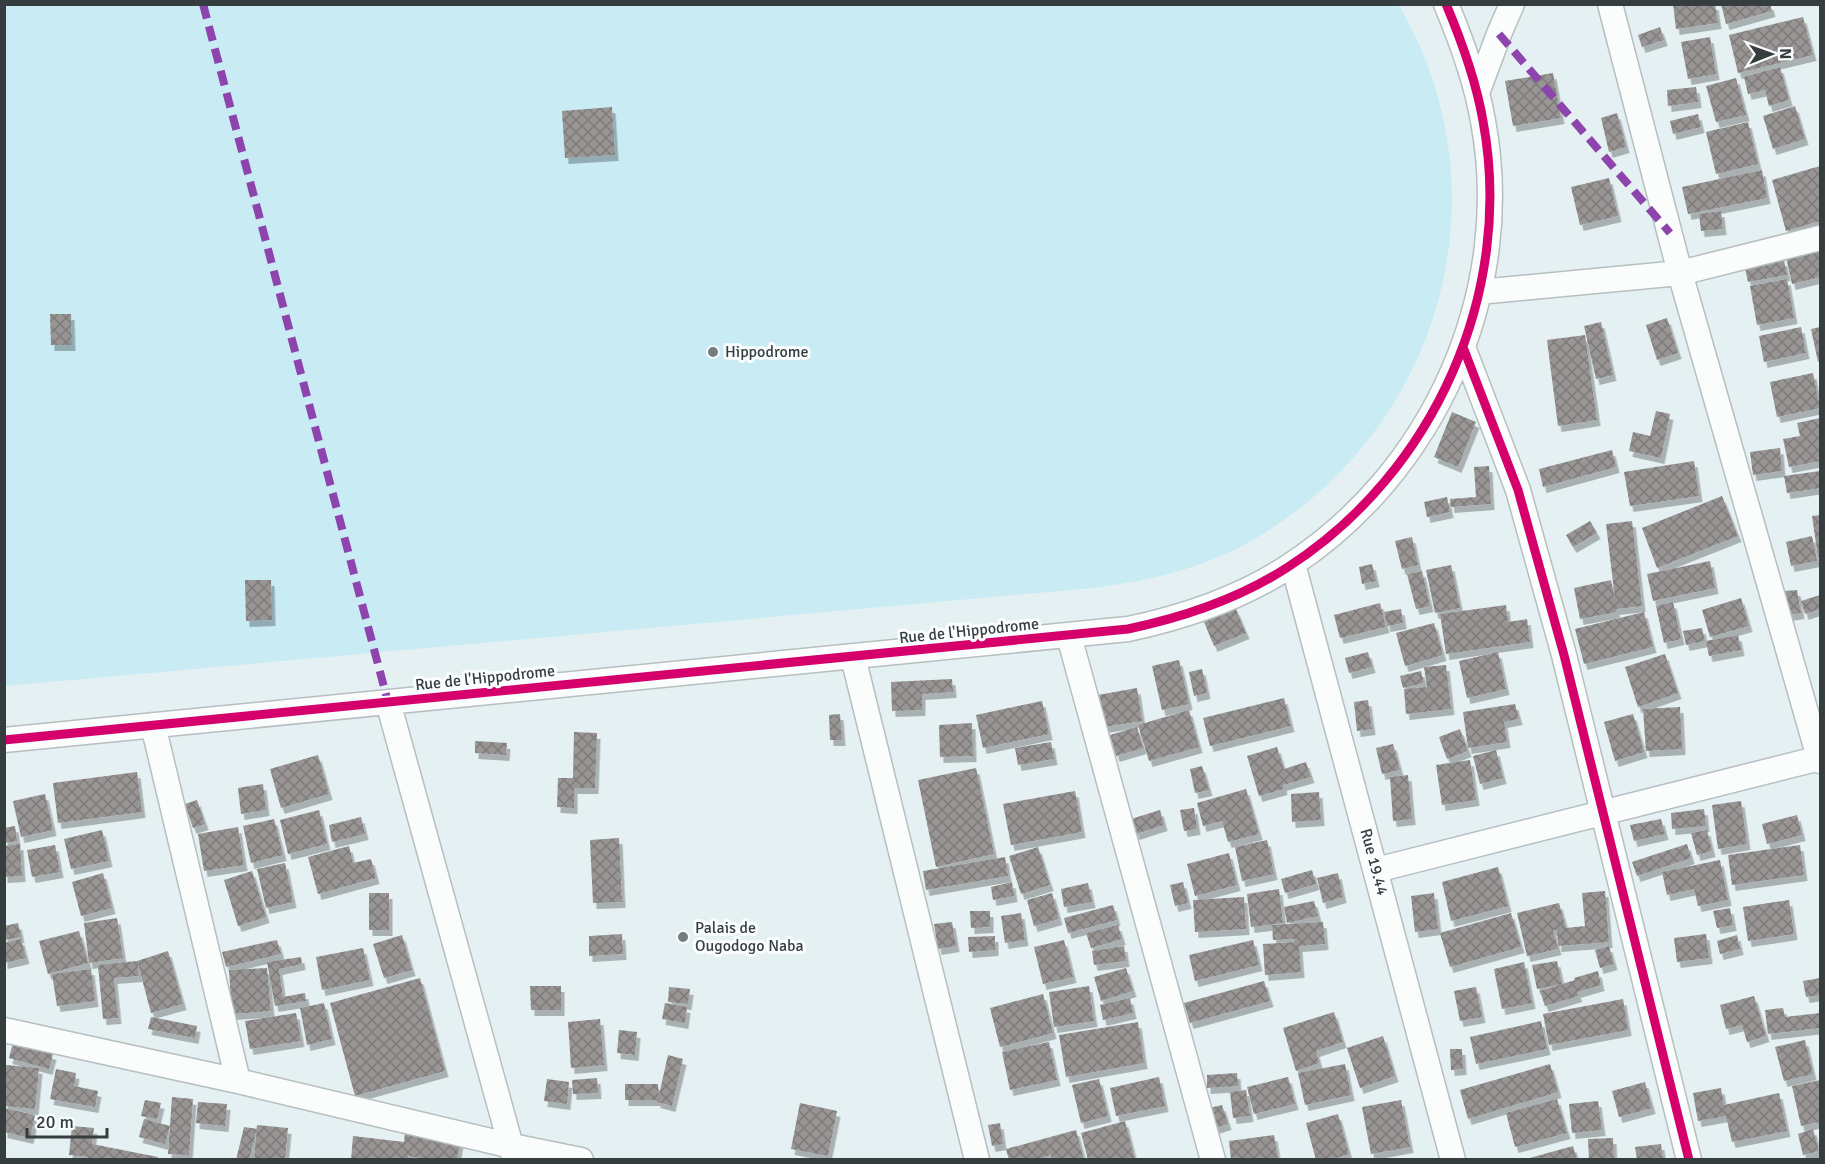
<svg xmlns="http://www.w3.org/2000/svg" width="1825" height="1164" font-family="Signika,sans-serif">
<defs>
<pattern id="building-cross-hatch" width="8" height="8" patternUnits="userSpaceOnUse" patternTransform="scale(1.5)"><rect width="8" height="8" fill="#989594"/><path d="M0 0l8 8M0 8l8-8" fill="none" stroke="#7d7b7a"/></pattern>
<filter id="shadow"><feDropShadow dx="3.5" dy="6" stdDeviation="0" flood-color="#0004"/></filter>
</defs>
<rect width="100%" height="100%" fill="#e5f0f2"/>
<path fill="#c8ebf4" d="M 1398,4 C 1511,194 1439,435 1249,542 C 1201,569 1148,581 1093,588 L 5,686 L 5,5 Z"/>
<path fill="url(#building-cross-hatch)" filter="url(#shadow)" d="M 1673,4 L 1715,4 L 1718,23 L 1676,29 Z
M 1721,4 L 1770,4 L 1772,11 L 1726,24 Z
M 1803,17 L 1813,55 L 1738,73 L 1729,35 Z
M 1660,27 L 1664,40 L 1642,47 L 1638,35 Z
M 1710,37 L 1716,74 L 1688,79 L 1681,42 Z
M 1780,67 L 1789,100 L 1769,106 L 1765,90 L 1748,94 L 1744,77 Z
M 1553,73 L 1561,118 L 1513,126 L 1505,81 Z
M 1736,78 L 1746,115 L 1716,122 L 1706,86 Z
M 1696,87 L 1698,102 L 1668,106 L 1667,90 Z
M 1795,106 L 1805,139 L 1773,149 L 1763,116 Z
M 612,107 L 615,155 L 565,158 L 562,111 Z
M 1617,113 L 1626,147 L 1609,152 L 1601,118 Z
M 1698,114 L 1701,127 L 1673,134 L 1670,121 Z
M 1748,122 L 1758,164 L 1716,174 L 1706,132 Z
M 1820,166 L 1820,221 L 1786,231 L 1772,180 Z
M 1762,170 L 1767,198 L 1688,214 L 1682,187 Z
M 1609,178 L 1618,216 L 1580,225 L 1571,187 Z
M 1721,211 L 1723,229 L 1701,231 L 1699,214 Z
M 1820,250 L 1820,277 L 1792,284 L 1786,257 Z
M 1784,260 L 1787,275 L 1748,282 L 1745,268 Z
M 1787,279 L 1794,318 L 1757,325 L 1750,286 Z
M 50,314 L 71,314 L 72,345 L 51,345 Z
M 1667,318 L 1678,353 L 1657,360 L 1646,325 Z
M 1601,322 L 1613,375 L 1596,379 L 1584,326 Z
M 1801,327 L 1806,353 L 1764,362 L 1759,336 Z
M 1820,327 L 1820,361 L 1818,362 L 1811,329 Z
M 1585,335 L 1597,420 L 1558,426 L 1547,340 Z
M 1813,373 L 1820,408 L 1777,417 L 1770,382 Z
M 1656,411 L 1670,414 L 1661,458 L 1629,451 L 1633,432 L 1650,436 Z
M 1452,412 L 1476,422 L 1458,467 L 1434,457 Z
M 1820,418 L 1820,461 L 1789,467 L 1783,439 L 1800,436 L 1797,423 Z
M 1780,448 L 1782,471 L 1753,475 L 1750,452 Z
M 1612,450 L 1616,467 L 1543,487 L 1539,469 Z
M 1694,461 L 1699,496 L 1630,506 L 1624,472 Z
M 1489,466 L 1491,504 L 1451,507 L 1450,499 L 1476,497 L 1474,467 Z
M 1820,471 L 1820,488 L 1787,493 L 1784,476 Z
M 1722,496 L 1738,536 L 1657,568 L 1642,528 Z
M 1447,497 L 1450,512 L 1427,517 L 1424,502 Z
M 1820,515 L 1820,557 L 1818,557 L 1812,516 Z
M 1590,521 L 1597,533 L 1573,547 L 1566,535 Z
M 1632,521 L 1642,606 L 1616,609 L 1617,612 L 1580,619 L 1574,588 L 1611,580 L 1615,599 L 1606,524 Z
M 1812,536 L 1817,561 L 1791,566 L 1786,542 Z
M 1412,537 L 1418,565 L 1402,569 L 1395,541 Z
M 1710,561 L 1715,588 L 1653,601 L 1647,574 Z
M 1372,564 L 1376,581 L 1362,584 L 1359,567 Z
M 1451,565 L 1460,608 L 1435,613 L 1426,570 Z
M 1422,571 L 1430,606 L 1416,609 L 1407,574 Z
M 245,580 L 271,580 L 272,620 L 246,621 Z
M 1797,590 L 1801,613 L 1788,615 L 1785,591 Z
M 1820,595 L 1820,609 L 1805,614 L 1801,601 Z
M 1741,598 L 1749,626 L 1710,637 L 1702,610 Z
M 1673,602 L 1681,639 L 1664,643 L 1656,606 Z
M 1380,603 L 1386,627 L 1340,638 L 1334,615 Z
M 1506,605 L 1508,622 L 1527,619 L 1530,642 L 1446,654 L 1440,614 Z
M 1236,609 L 1246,633 L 1214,646 L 1204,622 Z
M 1401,609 L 1403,623 L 1387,626 L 1384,612 Z
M 1644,612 L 1653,647 L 1584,664 L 1575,629 Z
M 1434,623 L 1443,655 L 1405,666 L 1396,633 Z
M 1702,628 L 1705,641 L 1686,645 L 1683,631 Z
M 1738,635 L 1741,650 L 1709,656 L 1706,641 Z
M 1368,652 L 1372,667 L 1349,673 L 1345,658 Z
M 1498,652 L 1506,689 L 1467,698 L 1459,661 Z
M 1665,654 L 1678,693 L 1638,707 L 1625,667 Z
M 1179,660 L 1189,704 L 1162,710 L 1152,666 Z
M 1446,665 L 1451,709 L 1406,714 L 1404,689 L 1427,687 L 1424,667 Z
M 1202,669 L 1207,693 L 1194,696 L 1189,672 Z
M 1421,671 L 1424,683 L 1403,688 L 1400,676 Z
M 952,679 L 953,692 L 922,694 L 922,710 L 892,711 L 891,682 Z
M 1137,688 L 1142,721 L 1104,727 L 1098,695 Z
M 1284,698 L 1291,726 L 1210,746 L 1203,718 Z
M 1368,700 L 1372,729 L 1357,731 L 1354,702 Z
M 1042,701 L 1049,734 L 983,748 L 976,715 Z
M 1515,704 L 1519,719 L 1504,722 L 1507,742 L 1468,748 L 1463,712 Z
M 1680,707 L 1682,749 L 1646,751 L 1643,709 Z
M 1189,710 L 1199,747 L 1149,761 L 1138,725 Z
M 840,714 L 842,740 L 830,740 L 829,715 Z
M 1633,714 L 1644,752 L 1615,761 L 1604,722 Z
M 972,723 L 973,756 L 940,757 L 939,725 Z
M 1137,727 L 1143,748 L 1116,756 L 1110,735 Z
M 1460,729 L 1468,751 L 1447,759 L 1439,737 Z
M 574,732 L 597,733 L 595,788 L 574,788 L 574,808 L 557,807 L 558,778 L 573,778 Z
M 475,741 L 507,743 L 506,755 L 475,753 Z
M 1051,742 L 1054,759 L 1018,765 L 1015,748 Z
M 1393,744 L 1400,770 L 1382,774 L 1376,748 Z
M 1277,747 L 1284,769 L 1306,762 L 1311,777 L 1283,785 L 1284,789 L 1259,796 L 1247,756 Z
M 1496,750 L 1503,778 L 1480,784 L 1473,756 Z
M 318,755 L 329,794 L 281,808 L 270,769 Z
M 1470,760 L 1476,800 L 1442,805 L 1436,765 Z
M 1202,766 L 1209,790 L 1195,793 L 1190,769 Z
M 976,768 L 994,854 L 936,867 L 918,780 Z
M 137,772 L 142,812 L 58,823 L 53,783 Z
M 1408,775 L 1412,819 L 1393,821 L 1390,777 Z
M 263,784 L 266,810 L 241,814 L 238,788 Z
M 1246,789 L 1259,834 L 1228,842 L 1222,821 L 1203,826 L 1197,803 Z
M 1075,791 L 1082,832 L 1011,845 L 1003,804 Z
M 1319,792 L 1321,820 L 1292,822 L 1291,794 Z
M 45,794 L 53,830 L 21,837 L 13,801 Z
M 197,800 L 205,824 L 193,828 L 185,804 Z
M 1741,801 L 1747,844 L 1718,849 L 1712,805 Z
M 1194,808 L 1197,829 L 1184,831 L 1180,810 Z
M 1704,809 L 1706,826 L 1672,829 L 1671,813 Z
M 319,810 L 327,844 L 288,854 L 280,820 Z
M 1160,810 L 1164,825 L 1136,834 L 1131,819 Z
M 1797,815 L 1802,835 L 1767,844 L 1762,824 Z
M 361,817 L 365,834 L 332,842 L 329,825 Z
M 274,819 L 283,855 L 251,863 L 243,826 Z
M 1661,819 L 1665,834 L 1634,841 L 1630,825 Z
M 15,826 L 17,841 L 4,843 L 4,828 Z
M 238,827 L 244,865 L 204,871 L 198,834 Z
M 102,830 L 109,861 L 71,869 L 64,839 Z
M 1707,830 L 1712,851 L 1697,855 L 1691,833 Z
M 619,838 L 622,902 L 593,903 L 590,840 Z
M 1267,840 L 1274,874 L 1242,881 L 1235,847 Z
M 20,844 L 22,876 L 4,877 L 4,846 Z
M 1687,844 L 1691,858 L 1637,876 L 1632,862 Z
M 55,845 L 60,872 L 32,877 L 27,850 Z
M 1800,845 L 1804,875 L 1732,885 L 1728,855 Z
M 349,846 L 353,863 L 371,859 L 376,878 L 318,894 L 308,857 Z
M 1038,847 L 1050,885 L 1021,894 L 1009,856 Z
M 1229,853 L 1237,885 L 1195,896 L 1187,864 Z
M 1005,857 L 1008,876 L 926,890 L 923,871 Z
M 1720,860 L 1728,900 L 1698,906 L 1694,889 L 1667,895 L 1662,872 Z
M 285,863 L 293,902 L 266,908 L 257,869 Z
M 1498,867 L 1508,906 L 1451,921 L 1442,882 Z
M 1312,870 L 1316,884 L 1285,893 L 1281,879 Z
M 252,871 L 266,917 L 238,926 L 224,880 Z
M 103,873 L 112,908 L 81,916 L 72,882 Z
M 1338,873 L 1343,897 L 1323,903 L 1317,878 Z
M 1012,882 L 1014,896 L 993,900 L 991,887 Z
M 1183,882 L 1188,903 L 1175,906 L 1170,885 Z
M 1088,883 L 1092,902 L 1064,907 L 1061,889 Z
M 1279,889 L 1283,923 L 1251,927 L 1247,894 Z
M 1605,891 L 1609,942 L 1558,946 L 1557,930 L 1553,930 L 1558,949 L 1527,956 L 1517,913 L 1559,903 L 1566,928 L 1585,926 L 1582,893 Z
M 369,893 L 389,893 L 389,930 L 369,930 Z
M 1052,893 L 1059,919 L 1034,926 L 1027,900 Z
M 1434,893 L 1438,929 L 1415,932 L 1411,896 Z
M 1244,897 L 1246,929 L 1195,932 L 1193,900 Z
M 1789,900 L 1794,934 L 1748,941 L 1743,907 Z
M 1314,901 L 1318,916 L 1287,923 L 1284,907 Z
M 1113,905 L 1117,920 L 1068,933 L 1064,918 Z
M 1730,908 L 1733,925 L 1717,928 L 1713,911 Z
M 970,911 L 990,911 L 990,927 L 971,928 Z
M 1021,913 L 1025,940 L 1005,943 L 1001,916 Z
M 1511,913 L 1521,947 L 1450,967 L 1440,933 Z
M 117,918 L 123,958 L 89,963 L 84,923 Z
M 952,922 L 956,946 L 938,949 L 934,924 Z
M 1323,922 L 1325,944 L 1299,946 L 1301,972 L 1265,975 L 1263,944 L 1295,942 L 1295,939 L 1273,940 L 1272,925 Z
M 18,923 L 21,937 L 4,940 L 4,926 Z
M 1118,925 L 1122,939 L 1091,948 L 1086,933 Z
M 79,931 L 88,963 L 48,974 L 39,941 Z
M 622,934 L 623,954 L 589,956 L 589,936 Z
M 1706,934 L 1709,958 L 1677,962 L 1674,938 Z
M 402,935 L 412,970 L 384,978 L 373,944 Z
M 1737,935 L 1740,949 L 1720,954 L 1717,941 Z
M 995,936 L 995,950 L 969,952 L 968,937 Z
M 21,939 L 26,958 L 4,963 L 4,943 Z
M 277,940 L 281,954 L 226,967 L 222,952 Z
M 1064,940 L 1073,977 L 1043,984 L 1034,947 Z
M 1253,940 L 1259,965 L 1195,981 L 1189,955 Z
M 1124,946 L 1126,961 L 1094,965 L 1092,951 Z
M 1609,946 L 1614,964 L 1600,968 L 1595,950 Z
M 363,948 L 370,980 L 322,990 L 316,957 Z
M 168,951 L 183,1004 L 151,1013 L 138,964 L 139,976 L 114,978 L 118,1018 L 103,1019 L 98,965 L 137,961 Z
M 301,957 L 302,964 L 279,969 L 283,997 L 305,993 L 306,1001 L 275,1006 L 267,962 Z
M 1557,961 L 1562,984 L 1537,989 L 1532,965 Z
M 1524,962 L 1532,1003 L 1502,1009 L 1494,969 Z
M 267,968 L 271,1011 L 232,1014 L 229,970 Z
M 1126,968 L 1133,991 L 1101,1001 L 1094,977 Z
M 91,969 L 95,1001 L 57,1006 L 52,974 Z
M 1598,971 L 1601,985 L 1577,992 L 1579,996 L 1545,1006 L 1540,991 L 1575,980 L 1574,978 Z
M 420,978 L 445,1071 L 355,1096 L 330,1003 Z
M 1820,978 L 1820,995 L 1806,997 L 1803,981 Z
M 1264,981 L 1270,1001 L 1190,1023 L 1184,1003 Z
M 530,986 L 561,986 L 561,1010 L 531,1010 Z
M 1089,986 L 1094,1021 L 1054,1027 L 1049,992 Z
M 669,987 L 690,989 L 688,1004 L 668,1002 Z
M 1476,987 L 1482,1017 L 1460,1021 L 1454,991 Z
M 1043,994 L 1053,1033 L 1000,1047 L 990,1008 Z
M 1754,996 L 1766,1036 L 1747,1042 L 1742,1025 L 1726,1029 L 1720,1005 Z
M 1130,998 L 1133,1013 L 1103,1020 L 1100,1005 Z
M 1623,999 L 1628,1030 L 1549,1045 L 1543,1014 Z
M 324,1003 L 332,1039 L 307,1045 L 300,1008 Z
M 665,1003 L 687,1007 L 685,1023 L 662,1019 Z
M 1783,1008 L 1785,1017 L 1820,1013 L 1820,1028 L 1768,1034 L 1765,1010 Z
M 1334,1012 L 1343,1042 L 1316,1051 L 1319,1063 L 1296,1071 L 1283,1028 Z
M 296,1013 L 301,1041 L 250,1049 L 245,1021 Z
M 151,1017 L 197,1026 L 195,1038 L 148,1029 Z
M 600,1019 L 604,1065 L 571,1068 L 568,1022 Z
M 1541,1021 L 1547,1049 L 1476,1064 L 1470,1037 Z
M 1138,1022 L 1144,1063 L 1066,1077 L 1059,1035 Z
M 619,1030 L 637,1032 L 635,1055 L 617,1053 Z
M 1383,1036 L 1395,1076 L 1360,1088 L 1347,1048 Z
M 1805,1040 L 1813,1074 L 1784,1081 L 1775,1047 Z
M 1049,1042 L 1057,1080 L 1010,1090 L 1002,1052 Z
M 13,1043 L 53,1054 L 49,1069 L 9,1058 Z
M 1450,1049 L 1462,1049 L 1463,1069 L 1451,1070 Z
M 668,1055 L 683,1059 L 672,1106 L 657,1102 L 657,1100 L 625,1100 L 625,1084 L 658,1084 L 659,1095 Z
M 1345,1064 L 1351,1095 L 1305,1105 L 1298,1073 Z
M 1550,1064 L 1558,1092 L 1468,1119 L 1460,1090 Z
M 6,1065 L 39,1068 L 35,1109 L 4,1106 Z
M 56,1069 L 76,1073 L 74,1086 L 98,1091 L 95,1107 L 50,1099 Z
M 1237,1073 L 1238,1086 L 1207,1088 L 1207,1075 Z
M 1159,1077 L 1165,1106 L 1116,1116 L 1110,1088 Z
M 1288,1077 L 1295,1104 L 1254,1114 L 1247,1087 Z
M 597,1078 L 598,1093 L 573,1094 L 572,1080 Z
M 547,1079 L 569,1082 L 567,1104 L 544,1101 Z
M 1099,1079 L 1108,1116 L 1081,1123 L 1072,1085 Z
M 1820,1080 L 1820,1122 L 1801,1126 L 1792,1086 Z
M 1645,1082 L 1652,1108 L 1619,1117 L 1612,1091 Z
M 1721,1088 L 1724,1105 L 1779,1093 L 1787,1131 L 1732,1142 L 1726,1116 L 1698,1121 L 1693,1093 Z
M 1246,1090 L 1250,1116 L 1233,1118 L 1230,1092 Z
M 172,1097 L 193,1099 L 189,1155 L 168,1154 Z
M 1557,1099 L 1567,1133 L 1515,1147 L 1506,1113 Z
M 145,1100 L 161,1103 L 157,1119 L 141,1116 Z
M 1401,1100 L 1410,1147 L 1371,1154 L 1362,1107 Z
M 1598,1101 L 1602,1130 L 1572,1133 L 1569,1104 Z
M 198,1102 L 227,1104 L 225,1126 L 196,1123 Z
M 800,1103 L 837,1111 L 828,1156 L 791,1149 Z
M 1222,1105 L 1228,1124 L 1215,1128 L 1209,1108 Z
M 4,1108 L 35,1115 L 30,1138 L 4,1132 Z
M 1338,1114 L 1349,1154 L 1331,1160 L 1316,1160 L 1306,1123 Z
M 144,1119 L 170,1126 L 165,1144 L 139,1137 Z
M 1125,1121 L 1135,1160 L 1088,1160 L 1081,1133 Z
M 1000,1123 L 1003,1144 L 992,1146 L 988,1125 Z
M 257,1125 L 288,1128 L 285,1160 L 254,1160 Z
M 72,1126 L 94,1128 L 92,1144 L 158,1157 L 157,1160 L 88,1160 L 88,1157 L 69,1155 Z
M 244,1127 L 257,1129 L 249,1160 L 236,1160 Z
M 1813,1129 L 1819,1151 L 1803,1155 L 1798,1134 Z
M 1076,1130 L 1084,1160 L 1052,1160 L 1051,1155 L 1035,1160 L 1009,1160 L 1006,1149 Z
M 405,1133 L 460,1140 L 457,1160 L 433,1160 L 408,1156 L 408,1160 L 351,1160 L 353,1136 L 404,1142 Z
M 1274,1135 L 1278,1160 L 1231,1160 L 1229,1141 Z
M 1613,1138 L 1614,1160 L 1589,1160 L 1588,1139 Z
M 1661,1144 L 1663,1160 L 1637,1160 L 1635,1147 Z
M 1573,1146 L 1577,1160 L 1526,1160 L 1526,1159 Z"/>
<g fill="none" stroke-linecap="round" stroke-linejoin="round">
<defs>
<path id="street" d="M 1610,4 L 1680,273 L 1820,761
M 1477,93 L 1499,34 L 1512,4
M 1479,292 L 1680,273 L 1820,238
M 1463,347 L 1518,490 L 1564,655 L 1689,1160
M 1293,564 L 1453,1160
M 1069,636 L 1213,1160
M 853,657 L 977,1160
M 388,702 L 514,1157
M 153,725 L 238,1081
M 4,740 L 1128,629 C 1185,617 1239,599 1288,567 C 1434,473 1515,292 1483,121 C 1476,80 1462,42 1446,4
M 1376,870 L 1820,758
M 4,1030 L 238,1081 L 512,1146 L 581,1160"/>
</defs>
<use href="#street" stroke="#b6bec0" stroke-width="27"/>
<use href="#street" stroke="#fbfdfd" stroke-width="24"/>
<path stroke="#8e44ad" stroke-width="8" stroke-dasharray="15 8" stroke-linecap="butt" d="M 203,4 L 388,702
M 1499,34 L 1670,233"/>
<defs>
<path id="cycleway" d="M 1463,347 L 1518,490 L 1564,655 L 1689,1160
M 4,740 L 1128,629 C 1185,617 1239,599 1288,567 C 1434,473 1515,292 1483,121 C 1476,80 1462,42 1446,4"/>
</defs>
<use href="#cycleway" stroke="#f9fdfe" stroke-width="13"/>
<use href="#cycleway" stroke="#d6006c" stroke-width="9"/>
</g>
<g fill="#737c7e" stroke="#f9fdfe" stroke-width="2">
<circle cx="713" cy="352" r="6"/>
<circle cx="683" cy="937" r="6"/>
</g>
<g text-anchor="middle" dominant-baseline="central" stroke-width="6" stroke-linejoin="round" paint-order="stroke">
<g font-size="16" fill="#363d3f" stroke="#f9fdfe" text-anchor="start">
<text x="725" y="352">Hippodrome</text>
<text x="695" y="928">Palais de<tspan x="695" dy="18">Ougodogo Naba</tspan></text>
</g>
<g font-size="16" fill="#363d3f" stroke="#f9fdfe">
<text transform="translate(969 631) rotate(-6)">Rue de l'Hippodrome</text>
<text transform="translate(485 678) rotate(-6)">Rue de l'Hippodrome</text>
<text transform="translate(1374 862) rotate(75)">Rue 19.44</text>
</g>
</g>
<rect width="1825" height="1164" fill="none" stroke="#363d3f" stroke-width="12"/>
<g transform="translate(1771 54) rotate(89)" stroke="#f9fdfe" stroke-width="4.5" paint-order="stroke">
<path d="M0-4.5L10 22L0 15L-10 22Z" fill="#363d3f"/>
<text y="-9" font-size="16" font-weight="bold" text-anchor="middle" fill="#363d3f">N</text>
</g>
<path d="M27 1128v9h80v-9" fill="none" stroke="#363d3f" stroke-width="3"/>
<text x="36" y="1128" font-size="18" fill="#363d3f" stroke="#f9fdfe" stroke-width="4.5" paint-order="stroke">20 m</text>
</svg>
